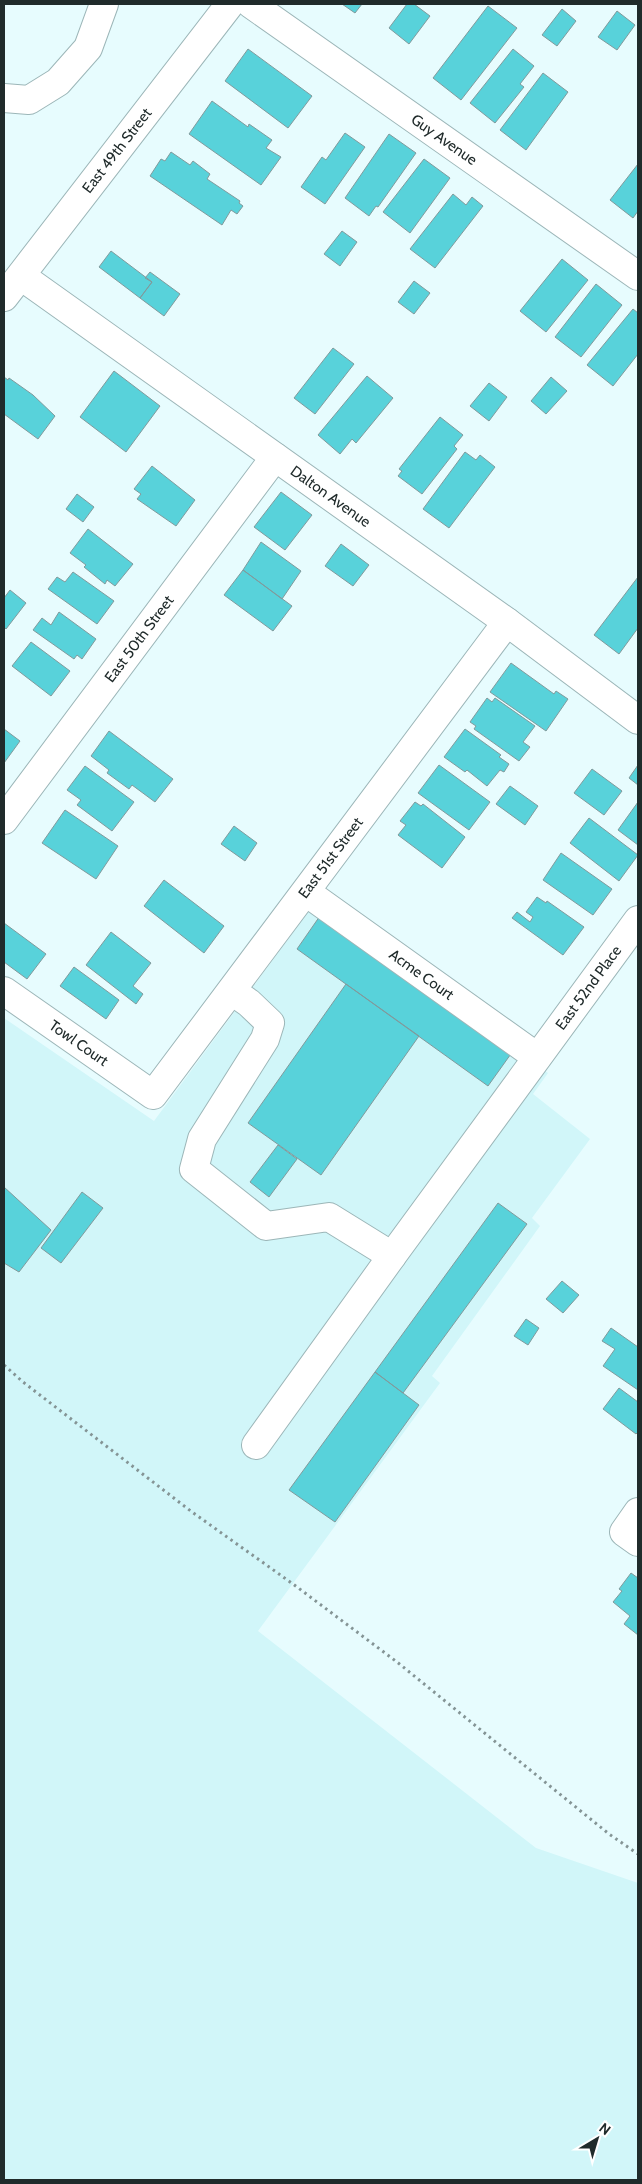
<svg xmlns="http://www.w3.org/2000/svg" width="642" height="2184" font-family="Cabin,sans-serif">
<rect width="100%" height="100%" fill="#e7fcfe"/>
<path fill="#d1f6f9" d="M 314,904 L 548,1073 L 533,1094 L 590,1139 L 532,1218 L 540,1226 L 432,1376 L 440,1383 L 258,1631 L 536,1848 L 638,1883 L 638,2180 L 4,2180 L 4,1018 L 154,1121 Z"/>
<path fill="#58d2da" stroke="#819a9c" d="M 342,4 L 362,4 L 355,13 Z
M 407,4 L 414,4 L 430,16 L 409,44 L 389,28 Z
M 488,6 L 517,28 L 461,100 L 433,78 Z
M 562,9 L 576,21 L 557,46 L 542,35 Z
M 617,11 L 635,25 L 617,50 L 598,37 Z
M 248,49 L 312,96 L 288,128 L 225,81 Z
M 513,49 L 534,66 L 520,84 L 524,87 L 495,123 L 470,103 Z
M 543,73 L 568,92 L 526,150 L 500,130 Z
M 212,101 L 248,127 L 249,124 L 272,140 L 266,148 L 281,157 L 261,185 L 189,134 Z
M 345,133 L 365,147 L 325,204 L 301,187 L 322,157 L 326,160 Z
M 389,134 L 416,153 L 378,207 L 376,206 L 369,216 L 345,198 Z
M 171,152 L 190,165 L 193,161 L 210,174 L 207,179 L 240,201 L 239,203 L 243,206 L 237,214 L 231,210 L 222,225 L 150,176 L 161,159 L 165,161 Z
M 424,159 L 450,178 L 410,233 L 383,212 Z
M 638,164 L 638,211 L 633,218 L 610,200 Z
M 453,194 L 466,205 L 472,197 L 483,206 L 435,268 L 410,249 Z
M 342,231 L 357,242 L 340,266 L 324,254 Z
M 111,251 L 152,282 L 140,298 L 99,267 Z
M 562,259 L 588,280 L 546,332 L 520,311 Z
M 150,272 L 180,294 L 164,316 L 140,298 L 152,282 L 145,278 Z
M 414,281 L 430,293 L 414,314 L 398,302 Z
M 596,284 L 622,305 L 581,357 L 555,337 Z
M 633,309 L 638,313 L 638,354 L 613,386 L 587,365 Z
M 333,348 L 354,364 L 315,414 L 294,398 Z
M 114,371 L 160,406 L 126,452 L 80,417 Z
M 367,376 L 393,398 L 356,443 L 352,439 L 340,454 L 318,435 Z
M 4,377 L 8,380 L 9,378 L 33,395 L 55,416 L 38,439 L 4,414 Z
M 551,377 L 567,391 L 546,414 L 531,401 Z
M 489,383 L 507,397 L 489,421 L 470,406 Z
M 440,417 L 463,435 L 454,446 L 457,449 L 422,494 L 398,476 L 402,471 L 399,469 Z
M 465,452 L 476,460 L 480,455 L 495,467 L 449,528 L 423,509 Z
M 152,466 L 195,500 L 176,526 L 137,499 L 141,494 L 134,489 Z
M 281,492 L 312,515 L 285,550 L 254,527 Z
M 77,494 L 94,507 L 83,522 L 66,509 Z
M 88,529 L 133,564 L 115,586 L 107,580 L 105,584 L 84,567 L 86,565 L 70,553 Z
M 261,542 L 301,571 L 282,599 L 243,570 Z
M 341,544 L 369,565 L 353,586 L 325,566 Z
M 243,570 L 292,606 L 273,631 L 224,595 Z
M 73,572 L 114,601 L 97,624 L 48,589 L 57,577 L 65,582 Z
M 638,577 L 638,628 L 619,654 L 594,635 Z
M 10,590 L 26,603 L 6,629 L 4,627 L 4,598 Z
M 59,612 L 96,639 L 82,659 L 77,655 L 74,659 L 33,630 L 42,618 L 51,625 Z
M 31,642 L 70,671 L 51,696 L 12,666 Z
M 511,663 L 554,694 L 556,691 L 568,699 L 546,731 L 490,692 Z
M 487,698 L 492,702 L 495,698 L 535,726 L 523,742 L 530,747 L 519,761 L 474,729 L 476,726 L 470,722 Z
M 4,729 L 20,741 L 4,763 Z
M 465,729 L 501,755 L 499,757 L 509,764 L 504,772 L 500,770 L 487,786 L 467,770 L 465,772 L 444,757 Z
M 109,731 L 173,779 L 155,802 L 132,785 L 129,789 L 107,773 L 109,770 L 91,756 Z
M 439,765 L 490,802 L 469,830 L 418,793 Z
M 638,765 L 638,785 L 629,778 Z
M 85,766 L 134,802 L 112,831 L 77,805 L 81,800 L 67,790 Z
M 592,769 L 622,791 L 604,815 L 574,793 Z
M 510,786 L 538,806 L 525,825 L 496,804 Z
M 415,802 L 421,806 L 423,804 L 465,837 L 442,868 L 398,835 L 406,825 L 400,821 Z
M 638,802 L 638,845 L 618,830 Z
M 65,810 L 118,846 L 96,879 L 42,843 Z
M 589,818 L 638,855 L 619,881 L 570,843 Z
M 234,826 L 257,843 L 245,861 L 221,844 Z
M 561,853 L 612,889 L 593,915 L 543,880 Z
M 164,880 L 224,926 L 204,953 L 144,906 Z
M 537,897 L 546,903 L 547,901 L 584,927 L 563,955 L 512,918 L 517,912 L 530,922 L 533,917 L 526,912 Z
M 322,913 L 513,1051 L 488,1086 L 297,949 Z
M 4,923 L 46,954 L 27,979 L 4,962 Z
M 111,932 L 151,963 L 133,986 L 143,994 L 136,1004 L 86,965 Z
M 74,967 L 119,1000 L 106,1019 L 60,986 Z
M 346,984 L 419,1036 L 321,1175 L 248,1123 Z
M 278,1145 L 297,1159 L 269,1197 L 250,1182 Z
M 4,1187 L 51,1230 L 19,1272 L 4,1263 Z
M 82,1192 L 103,1208 L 61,1263 L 41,1248 Z
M 498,1203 L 527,1224 L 403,1393 L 375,1372 Z
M 562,1281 L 579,1295 L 563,1313 L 546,1299 Z
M 526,1319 L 539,1328 L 528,1345 L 514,1336 Z
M 611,1328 L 638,1347 L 638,1390 L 603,1366 L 615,1349 L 602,1341 Z
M 375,1372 L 419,1405 L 335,1522 L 289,1490 Z
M 619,1388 L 638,1402 L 638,1432 L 636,1434 L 603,1409 Z
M 631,1573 L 638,1578 L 638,1635 L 624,1624 L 630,1616 L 613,1602 L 622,1591 L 619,1589 Z"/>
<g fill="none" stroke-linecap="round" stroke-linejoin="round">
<defs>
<g id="minor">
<path id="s1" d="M 251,4 L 638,276"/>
<path d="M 4,98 L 29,100 L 58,82 L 88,48 L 104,4"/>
<path id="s2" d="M 21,276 L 507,622 L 638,720"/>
<path id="s3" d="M 4,297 L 230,4"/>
<path id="s4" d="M 4,820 L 275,457"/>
<path id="s5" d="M 306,892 L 537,1057"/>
<path id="s6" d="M 4,991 L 153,1095 L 507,622"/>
<path id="s7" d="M 232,991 L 249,1003 L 270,1023 L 265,1039 L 202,1139 L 194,1169 L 266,1226 L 329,1217 L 392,1256 L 638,920"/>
<path d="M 256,1445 L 392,1256"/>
<path d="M 638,1512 L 624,1532 L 638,1542"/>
</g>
</defs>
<use href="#minor" stroke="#9cb6b8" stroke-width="30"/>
<path stroke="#849495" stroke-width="3" stroke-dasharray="2.5 4" stroke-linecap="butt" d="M 4,1365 L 23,1382 L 192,1512 L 293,1584 L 397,1662 L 609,1834 L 638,1854"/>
<use href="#minor" stroke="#fff" stroke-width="28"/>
</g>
<g text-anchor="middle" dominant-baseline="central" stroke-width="5" stroke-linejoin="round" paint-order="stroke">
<g font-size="15" fill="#202b2b" stroke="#fff">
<text stroke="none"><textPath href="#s1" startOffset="236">Guy Avenue</textPath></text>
<text stroke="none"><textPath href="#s3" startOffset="185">East 49th Street</textPath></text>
<text stroke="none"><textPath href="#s2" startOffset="380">Dalton Avenue</textPath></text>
<text stroke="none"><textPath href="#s4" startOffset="226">East 50th Street</textPath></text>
<text stroke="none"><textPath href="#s6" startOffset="478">East 51st Street</textPath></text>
<text stroke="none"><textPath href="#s5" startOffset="142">Acme Court</textPath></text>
<text stroke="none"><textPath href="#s7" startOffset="778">East 52nd Place</textPath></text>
<text stroke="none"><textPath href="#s6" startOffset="91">Towl Court</textPath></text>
</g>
</g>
<rect width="642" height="2184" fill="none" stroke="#202b2b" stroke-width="10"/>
<g transform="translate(597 2139) rotate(38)" stroke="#ffffff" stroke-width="4" paint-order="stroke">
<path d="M0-4L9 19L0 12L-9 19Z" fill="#202b2b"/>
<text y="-8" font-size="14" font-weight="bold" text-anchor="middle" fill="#202b2b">N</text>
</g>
</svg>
